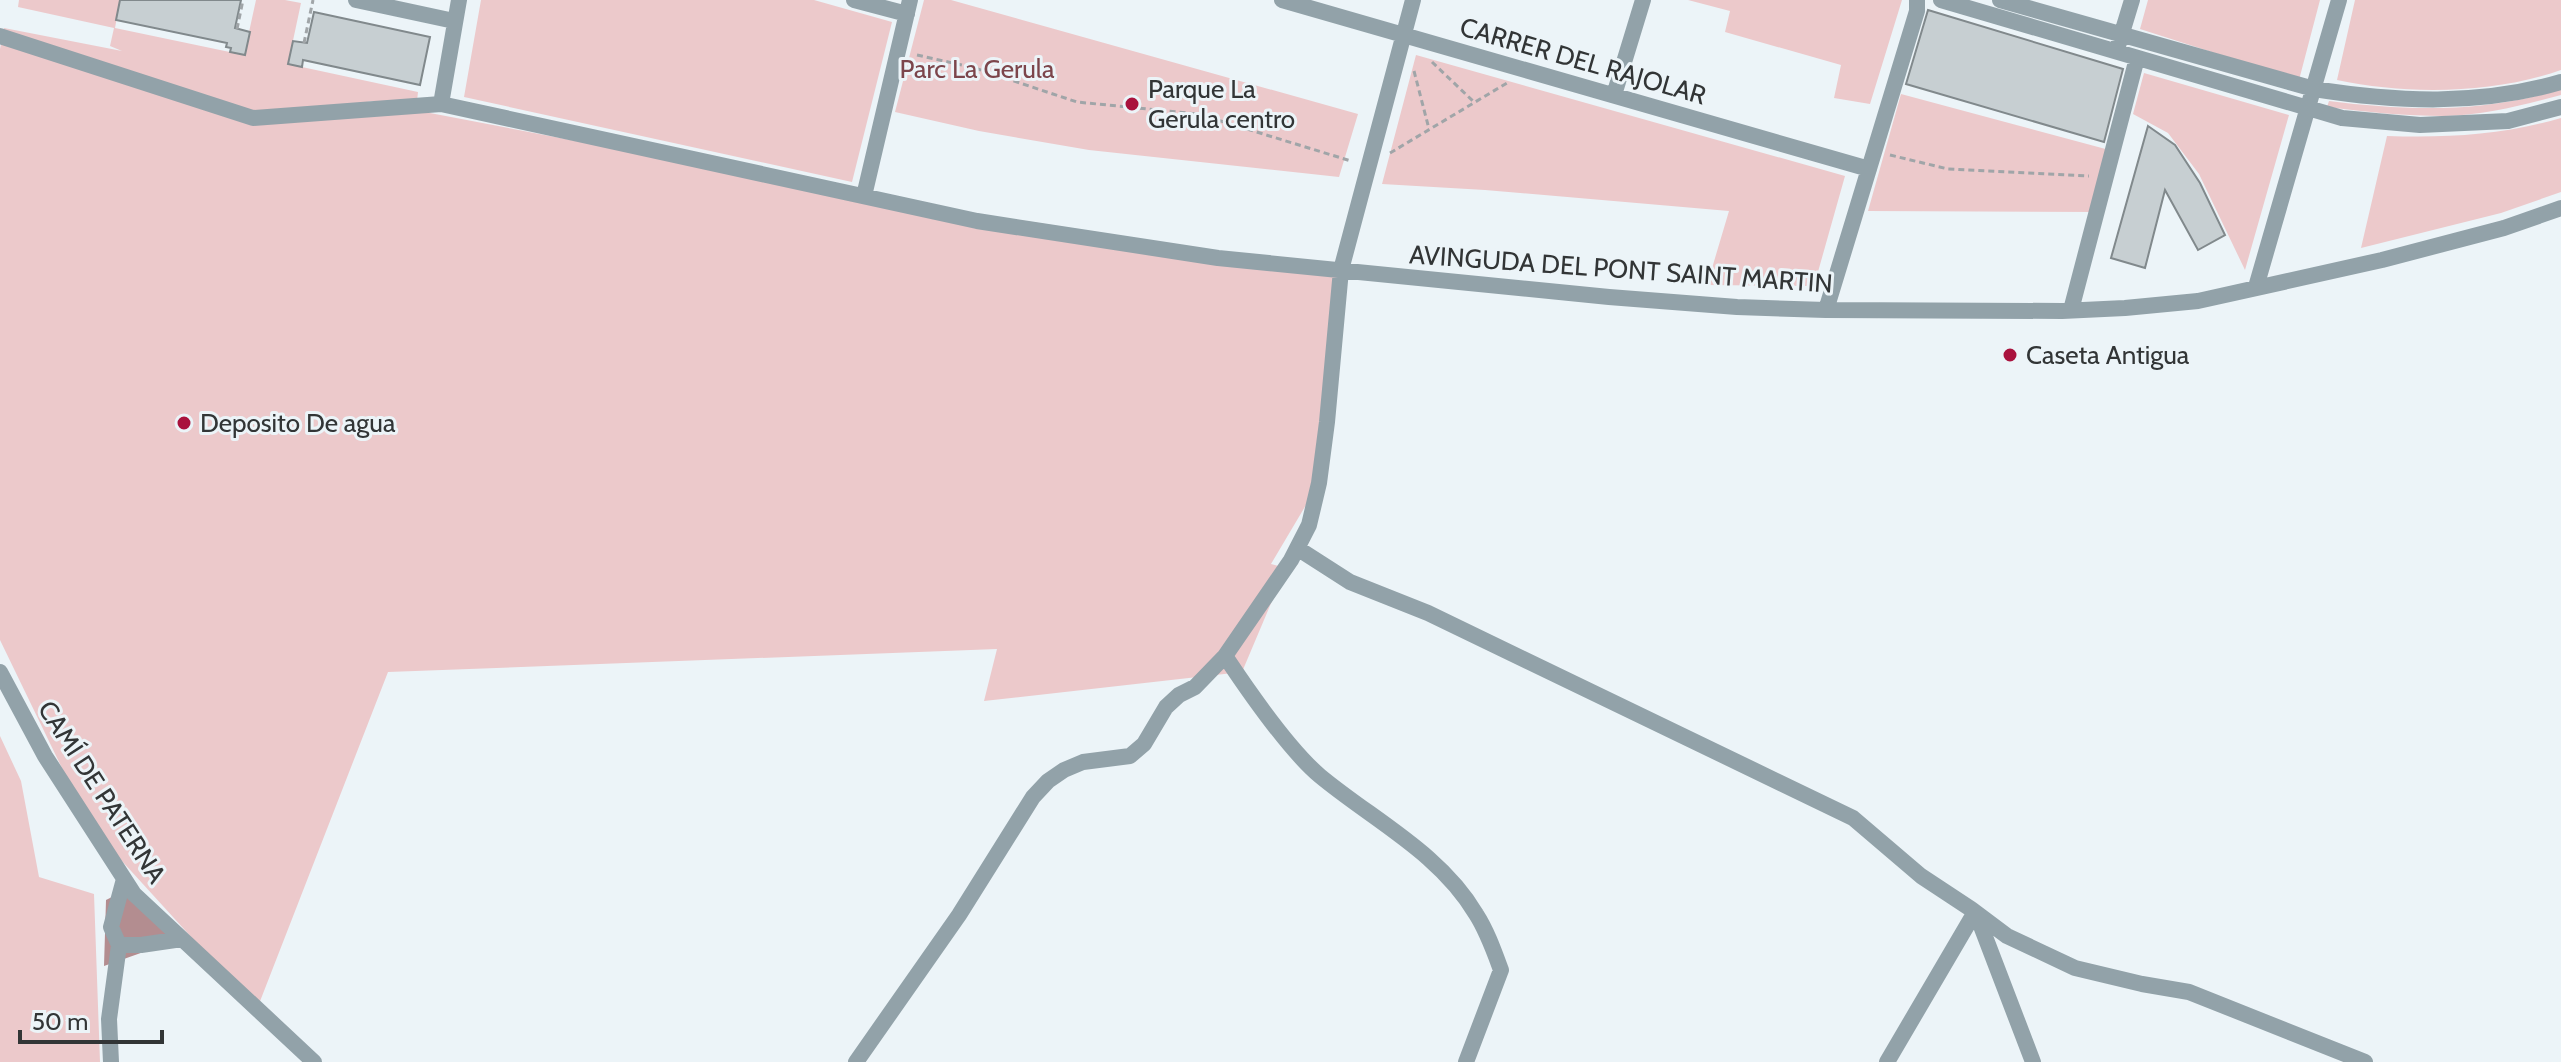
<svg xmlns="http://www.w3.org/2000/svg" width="2561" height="1062" font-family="Cabin,sans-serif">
<rect width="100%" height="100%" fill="#ecf4f8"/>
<path fill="#ecc9cb" d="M 19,0 L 120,0 L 115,28 L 244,55 L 256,0 L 285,0 L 301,3 L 288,64 L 418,92 L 417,101 L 367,101 L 864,196 L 1341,270 L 1319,483 L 1271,564 L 1286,568 L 1242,672 L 984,701 L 997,649 L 388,672 L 257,1009 L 90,826 L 0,640 L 0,49 L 4,28 L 122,51 L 110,46 L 114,28 L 18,7 Z
M 481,0 L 814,0 L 892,22 L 852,182 L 464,97 Z
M 924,0 L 951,0 L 1358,114 L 1339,177 L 1089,150 L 979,131 L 895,112 Z
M 1688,0 L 1902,0 L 1870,104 L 1834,98 L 1841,65 L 1725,32 L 1730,11 Z
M 2148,0 L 2320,0 L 2299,80 L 2140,29 Z
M 2355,0 L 2561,0 L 2561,70 C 2493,94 2407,95 2337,80 Z
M 1416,55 L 1845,176 L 1814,286 L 1707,285 L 1729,211 L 1485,190 L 1382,184 Z
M 2144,73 L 2289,115 L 2245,270 L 2199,174 L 2168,133 L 2133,114 Z
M 2561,89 L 2561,95 C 2523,105 2485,115 2445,116 C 2405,116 2366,112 2327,107 L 2329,101 C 2408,111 2484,113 2561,89 Z
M 1901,94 L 2113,151 L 2097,212 L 1868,211 Z
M 2561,118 L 2561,192 L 2501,213 L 2361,248 L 2387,136 C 2448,138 2502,135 2561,118 Z
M 0,736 L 21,781 L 39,877 L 94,894 L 100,1062 L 0,1062 Z"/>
<path fill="#b38d90" d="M 124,891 L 186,937 L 104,966 L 106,900 Z"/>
<path fill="#c7cfd2" stroke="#81898c" stroke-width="2" d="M 120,0 L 241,0 L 235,28 L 250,32 L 245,55 L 230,52 L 231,48 L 226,47 L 227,43 L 116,20 Z
M 1928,10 L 2123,69 L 2104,142 L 1906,84 Z
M 314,12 L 430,37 L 420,85 L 303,60 L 302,67 L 288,64 L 293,41 L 307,43 Z
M 2148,126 L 2175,145 L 2200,183 L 2225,235 L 2198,250 L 2165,190 L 2145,268 L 2111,258 Z"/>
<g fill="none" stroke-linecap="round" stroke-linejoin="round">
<path stroke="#a0a5a8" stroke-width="3" stroke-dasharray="6 4" stroke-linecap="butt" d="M 237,29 L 243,0
M 304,43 L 313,0
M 917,55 L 975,68 L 1077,102 L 1198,114 L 1351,161
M 1432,62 L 1475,103
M 1414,71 L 1429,129
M 1390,153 L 1507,83
M 1890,155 L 1948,169 L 2089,176"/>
<path stroke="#92a2a9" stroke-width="16" d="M 356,0 L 454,21
M 854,0 L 907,14
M 1282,0 L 1869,169
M 1941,0 L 2342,118 L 2420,125 L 2508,121 L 2561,107
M 2000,0 L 2314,89 C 2396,102 2480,106 2561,82
M 0,36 L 253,118 L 441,104 L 977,221 L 1218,258 L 1609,297 L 1737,307 L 1826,310 L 2062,311 L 2125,308 L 2198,301 L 2382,260 L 2504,228 L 2561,208
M 2118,46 L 2132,0
M 1614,95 L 1643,0
M 441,104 L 459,0
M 864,196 L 910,0
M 2256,287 L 2339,0
M 1826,310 L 1917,11 L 1917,0
M 2071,310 L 2137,58
M 1297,548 L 1350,582 L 1428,613 L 1853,818 L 1921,876 L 1971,909 L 2007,936 L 2075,968 L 2142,984 L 2189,992 L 2365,1062
M 1225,656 C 1249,692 1288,749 1320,776 C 1373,820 1440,853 1476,914 C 1487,931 1494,951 1501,970 L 1466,1062
M 0,672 L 45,756 L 134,894 L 314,1062
M 124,879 L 111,927 L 119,945 L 141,945 L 182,939
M 1976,913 L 2033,1062
M 111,1062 L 109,1019 L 119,945
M 856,1062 L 959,915 L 1033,797 L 1048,781 L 1064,770 L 1083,762 L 1130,756 L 1144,744 L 1166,707 L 1179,695 L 1195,687 L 1225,656 L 1291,560 L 1309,525 L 1319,483 L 1327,422 L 1341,270 L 1413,0
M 1887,1062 L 1975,912"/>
</g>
<g fill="#a9123d" stroke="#ecf4f8" stroke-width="3">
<circle cx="1132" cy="104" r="8"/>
<circle cx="2010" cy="355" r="8"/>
<circle cx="184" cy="423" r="8"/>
</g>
<g text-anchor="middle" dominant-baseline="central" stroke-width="6" stroke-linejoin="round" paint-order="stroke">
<g font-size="26" fill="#323536" stroke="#ecf4f8">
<text transform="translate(1583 61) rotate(16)">CARRER DEL RAJOLAR</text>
<text transform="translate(1621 269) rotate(4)">AVINGUDA DEL PONT SAINT MARTIN</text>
<text transform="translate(102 792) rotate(57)">CAMÍ DE PATERNA</text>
</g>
<g font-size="26" fill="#7c454b" stroke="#ecf4f8">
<text x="977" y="69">Parc La Gerula</text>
</g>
<g font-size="26" fill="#323536" stroke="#ecf4f8" text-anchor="start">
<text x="1148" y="89">Parque La<tspan x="1148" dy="30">Gerula centro</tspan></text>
<text x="2026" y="355">Caseta Antigua</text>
<text x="200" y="423">Deposito De agua</text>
</g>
</g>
<path d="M20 1030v12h142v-12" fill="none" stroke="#323536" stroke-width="4"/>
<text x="32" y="1030" font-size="24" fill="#323536" stroke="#ecf4f8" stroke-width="6" paint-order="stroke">50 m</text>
</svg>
